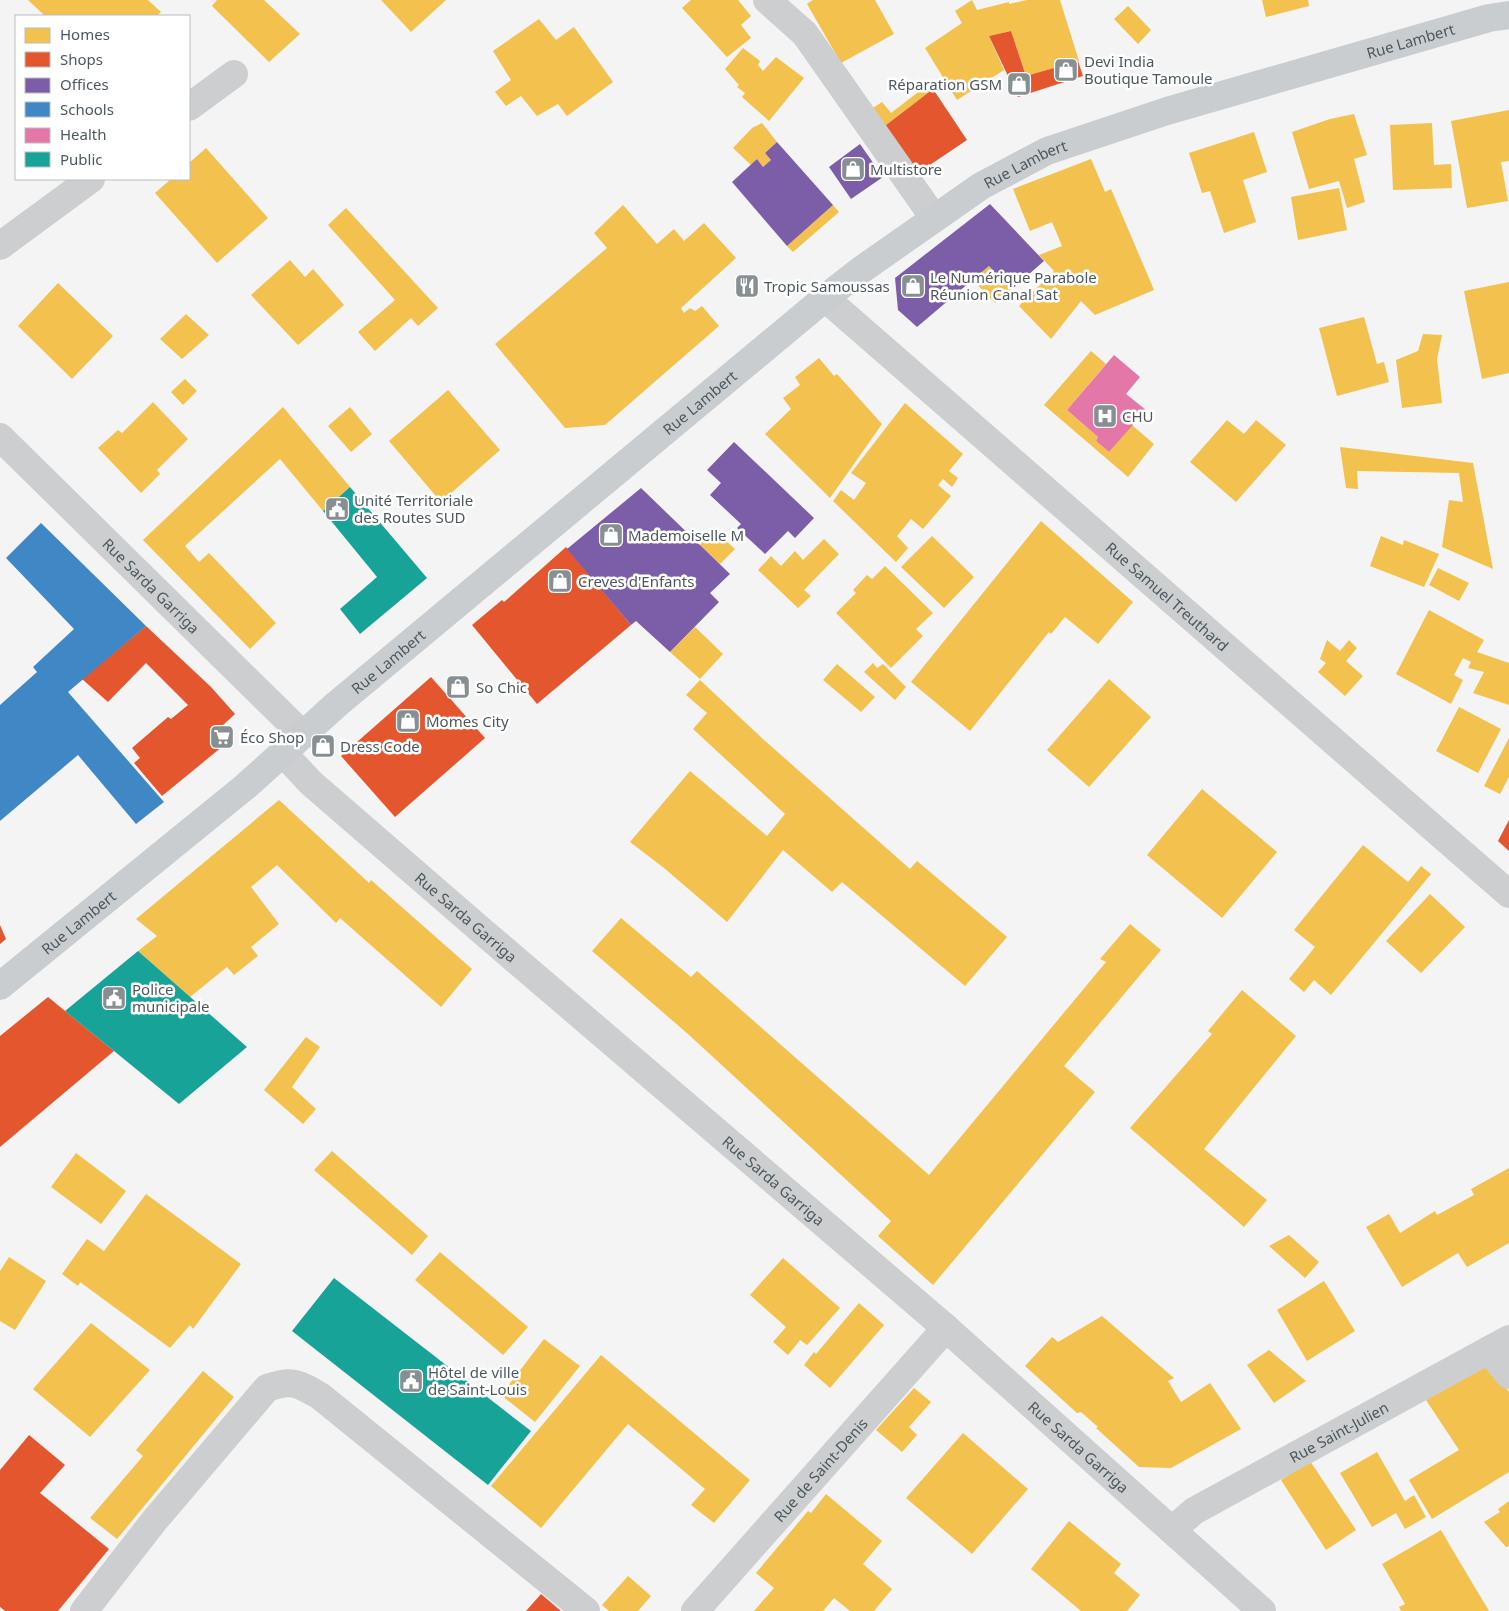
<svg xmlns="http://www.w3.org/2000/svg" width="1509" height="1611" font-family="'Noto Sans',sans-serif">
<rect width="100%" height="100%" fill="#f4f4f4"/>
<path fill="#f2c14e" d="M 28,0 L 148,0 L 161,12 L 157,16 L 45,16 Z
M 217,0 L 264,0 L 300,34 L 269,62 L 212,6 Z
M 381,0 L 446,0 L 411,32 Z
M 691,0 L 738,0 L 751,16 L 741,25 L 751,38 L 727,57 L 682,8 Z
M 813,0 L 875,0 L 894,34 L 841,63 L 807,4 Z
M 972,0 L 977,10 L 1009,2 L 1009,4 L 1027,0 L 1060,0 L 1079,61 L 1026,76 L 1011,31 L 989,36 L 1004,70 L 957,100 L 925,48 L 962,23 L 955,11 Z
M 1262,0 L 1308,0 L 1309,6 L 1266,17 Z
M 1128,6 L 1151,30 L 1138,44 L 1114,19 Z
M 539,19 L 556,40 L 574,27 L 613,82 L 567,116 L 558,104 L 537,116 L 521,96 L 506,106 L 495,92 L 511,80 L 493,51 Z
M 743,48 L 760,61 L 758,65 L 763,71 L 776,57 L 804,78 L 769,121 L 742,97 L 745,93 L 737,87 L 739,85 L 725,69 Z
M 930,83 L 933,89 L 877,132 L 864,114 L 882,102 L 891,113 Z
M 1509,110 L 1509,161 L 1501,162 L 1508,201 L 1467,208 L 1451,121 Z
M 1354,114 L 1367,155 L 1354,159 L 1365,202 L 1347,208 L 1339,181 L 1309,189 L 1292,132 L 1330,119 Z
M 762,123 L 777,142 L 765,153 L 771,160 L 763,167 L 757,159 L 751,165 L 733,148 L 752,128 Z
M 1432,123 L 1434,165 L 1451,164 L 1452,188 L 1393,190 L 1390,125 Z
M 1254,132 L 1267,172 L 1243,180 L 1256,222 L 1224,233 L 1210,191 L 1202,193 L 1189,153 Z
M 206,148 L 268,218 L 217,263 L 155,193 L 171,179 L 189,179 L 189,163 Z
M 1091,159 L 1105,192 L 1111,189 L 1154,290 L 1095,315 L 1081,301 L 1051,339 L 1019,306 L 1054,271 L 1039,255 L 1062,246 L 1052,222 L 1030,231 L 1013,189 Z
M 1339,188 L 1347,230 L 1298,240 L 1291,197 Z
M 623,205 L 657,244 L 674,229 L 684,241 L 704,223 L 736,258 L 681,308 L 684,313 L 690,308 L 695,311 L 702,306 L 719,326 L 605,425 L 565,428 L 495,344 L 607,248 L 594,233 Z
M 833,205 L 839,212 L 793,252 L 787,246 Z
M 346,208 L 438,308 L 418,326 L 411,318 L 375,351 L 358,332 L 395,300 L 328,225 Z
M 290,260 L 305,277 L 313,269 L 344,305 L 298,345 L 251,295 Z
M 989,266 L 1011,290 L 995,303 L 973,280 Z
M 1509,282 L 1509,373 L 1482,379 L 1464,291 Z
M 58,283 L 113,336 L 72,379 L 18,326 Z
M 186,314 L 209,335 L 182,359 L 160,339 Z
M 1364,317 L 1377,364 L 1384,362 L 1389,382 L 1337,396 L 1319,328 Z
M 1423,334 L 1442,335 L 1437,359 L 1442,403 L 1402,408 L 1396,360 L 1418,351 Z
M 1091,351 L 1106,364 L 1067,410 L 1098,437 L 1096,441 L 1109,452 L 1132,425 L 1154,444 L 1128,477 L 1044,405 Z
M 819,358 L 834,376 L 837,374 L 882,424 L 830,498 L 765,434 L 791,409 L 783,398 L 800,385 L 795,377 Z
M 185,379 L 197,391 L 183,405 L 171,392 Z
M 448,390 L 500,450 L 441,502 L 389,441 Z
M 153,402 L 188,439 L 157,470 L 160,474 L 141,493 L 98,448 L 118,430 L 122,433 Z
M 905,403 L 963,454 L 949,471 L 958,478 L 952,487 L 943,479 L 938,485 L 951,496 L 923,529 L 911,519 L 897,536 L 908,548 L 896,562 L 833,501 L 841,490 L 854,500 L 866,483 L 851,473 Z
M 283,407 L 350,487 L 323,511 L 280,459 L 185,546 L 199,562 L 209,553 L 276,623 L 250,649 L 143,540 Z
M 350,407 L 372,434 L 351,452 L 328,426 Z
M 1227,420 L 1244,434 L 1256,420 L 1286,445 L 1236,502 L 1190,462 Z
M 1340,447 L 1473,463 L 1493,569 L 1442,547 L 1449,500 L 1463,502 L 1459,473 L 1357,471 L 1358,489 L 1346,488 Z
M 1041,521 L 1133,602 L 1098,644 L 1065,617 L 1051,634 L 1049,632 L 970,731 L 911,682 Z
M 714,530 L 735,549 L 720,564 L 700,545 Z
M 932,536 L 974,577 L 944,608 L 901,567 Z
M 1381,536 L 1403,545 L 1404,540 L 1439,554 L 1424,587 L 1370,566 Z
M 824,539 L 839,554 L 804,590 L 811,596 L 798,608 L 758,570 L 771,556 L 781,566 L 795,551 L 803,560 Z
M 885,566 L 933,613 L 916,629 L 923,636 L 891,668 L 836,613 L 856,593 L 853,590 L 867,575 L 872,579 Z
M 1438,568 L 1469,583 L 1459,601 L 1429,585 Z
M 1429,610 L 1484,640 L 1477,652 L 1509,663 L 1509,705 L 1473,693 L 1484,672 L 1468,668 L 1471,662 L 1463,658 L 1454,675 L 1463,680 L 1451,704 L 1396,674 Z
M 695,627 L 723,654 L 700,679 L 670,652 Z
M 1327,640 L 1340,651 L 1349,640 L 1357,648 L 1346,661 L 1363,676 L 1345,696 L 1318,672 L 1326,663 L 1320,659 Z
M 873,663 L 877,668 L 883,664 L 906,687 L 895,700 L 864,672 Z
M 837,664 L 875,697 L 861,712 L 823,680 Z
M 1109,679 L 1151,717 L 1089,787 L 1047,750 Z
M 700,680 L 764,740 L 910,869 L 917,861 L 1007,937 L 965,986 L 842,882 L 832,892 L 783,850 L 727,922 L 664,868 L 630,842 L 690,771 L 767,836 L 785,814 L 693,729 L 707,713 L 686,695 Z
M 1459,707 L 1501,729 L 1478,773 L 1436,751 Z
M 1509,738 L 1509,777 L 1500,794 L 1484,786 Z
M 1202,789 L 1277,852 L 1222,918 L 1147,855 Z
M 279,800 L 369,883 L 371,880 L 472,969 L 441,1007 L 340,918 L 336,923 L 277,865 L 251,887 L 279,924 L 251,947 L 258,956 L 234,975 L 227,967 L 190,997 L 138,951 L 157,936 L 136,919 Z
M 1363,845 L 1408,882 L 1421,866 L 1431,874 L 1331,995 L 1314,980 L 1304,992 L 1289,979 L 1315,947 L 1294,930 Z
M 1430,894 L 1465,927 L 1421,973 L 1386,941 Z
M 621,918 L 691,977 L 697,971 L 929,1175 L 1106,962 L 1100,959 L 1130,924 L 1161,950 L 1064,1066 L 1095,1092 L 933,1285 L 878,1236 L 891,1221 L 688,1034 L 592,951 Z
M 1242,990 L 1296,1036 L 1204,1149 L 1267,1200 L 1244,1227 L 1130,1128 L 1212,1034 L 1208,1031 Z
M 306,1037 L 320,1047 L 292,1087 L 316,1109 L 303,1124 L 264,1090 Z
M 332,1151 L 428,1236 L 412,1255 L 314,1170 Z
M 76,1153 L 126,1191 L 101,1224 L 51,1187 Z
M 1509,1168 L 1509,1243 L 1467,1267 L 1458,1253 L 1402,1287 L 1366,1227 L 1389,1214 L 1400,1233 L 1435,1211 L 1437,1215 L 1474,1195 L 1471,1189 Z
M 146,1194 L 241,1264 L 193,1329 L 190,1325 L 170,1348 L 80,1282 L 78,1286 L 62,1274 L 87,1239 L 104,1251 Z
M 1289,1235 L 1319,1262 L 1305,1278 L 1269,1246 Z
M 440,1252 L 528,1327 L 503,1355 L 415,1280 Z
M 9,1257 L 46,1281 L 15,1330 L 0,1321 L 0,1271 Z
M 783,1258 L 840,1308 L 807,1345 L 800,1340 L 788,1355 L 773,1342 L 786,1327 L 750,1295 Z
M 1324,1281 L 1355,1331 L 1307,1361 L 1277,1310 Z
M 859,1303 L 884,1325 L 830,1388 L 804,1365 L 814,1352 L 816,1354 Z
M 1102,1316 L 1174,1378 L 1168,1381 L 1181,1402 L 1210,1383 L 1241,1429 L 1171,1468 L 1139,1467 L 1096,1428 L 1098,1427 L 1081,1412 L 1077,1413 L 1025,1366 L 1052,1337 L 1058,1342 Z
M 91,1323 L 150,1370 L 90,1437 L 33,1389 Z
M 544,1339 L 580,1366 L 535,1422 L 501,1395 Z
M 1269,1350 L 1306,1381 L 1274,1403 L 1247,1365 Z
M 601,1355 L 750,1480 L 714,1523 L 691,1505 L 705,1489 L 628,1424 L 541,1528 L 491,1486 Z
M 1488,1364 L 1509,1392 L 1509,1472 L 1432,1519 L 1409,1480 L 1459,1450 L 1426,1400 Z
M 203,1371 L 234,1397 L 117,1539 L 90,1518 L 143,1456 L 136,1450 Z
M 914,1388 L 931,1402 L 909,1427 L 917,1435 L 902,1452 L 876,1430 Z
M 963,1433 L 1028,1489 L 972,1554 L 906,1498 Z
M 1377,1452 L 1405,1501 L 1414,1495 L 1426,1517 L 1405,1529 L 1396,1513 L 1372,1527 L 1340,1473 Z
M 1310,1461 L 1356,1530 L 1326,1550 L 1281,1480 Z
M 826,1494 L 882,1541 L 863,1564 L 892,1589 L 874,1611 L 850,1611 L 834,1598 L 823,1611 L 754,1611 L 774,1588 L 756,1573 L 808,1511 L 811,1513 Z
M 1509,1501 L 1509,1546 L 1506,1547 L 1484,1522 L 1500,1512 L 1498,1509 Z
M 1069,1521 L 1121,1564 L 1114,1573 L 1140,1595 L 1127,1611 L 1081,1611 L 1031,1569 Z
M 1441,1530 L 1452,1549 L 1489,1611 L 1401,1611 L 1399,1607 L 1405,1604 L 1382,1564 Z
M 628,1576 L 651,1596 L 638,1611 L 609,1611 L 602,1605 Z"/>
<path fill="#e4572e" d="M 1011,31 L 1026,76 L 1078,61 L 1083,76 L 1018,97 L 989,36 Z
M 933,89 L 967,140 L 912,177 L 877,132 Z
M 566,547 L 631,625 L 537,704 L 472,625 L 502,600 L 504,602 Z
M 146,626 L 211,687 L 235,714 L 223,725 L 234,737 L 162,796 L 134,763 L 140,758 L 132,748 L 168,717 L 171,719 L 188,705 L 146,663 L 108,702 L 82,679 Z
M 431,677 L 485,738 L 395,817 L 341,756 Z
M 1509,820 L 1509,851 L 1498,841 Z
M 0,925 L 6,939 L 0,944 Z
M 48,997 L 114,1051 L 0,1147 L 0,1036 Z
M 29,1435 L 65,1465 L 40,1493 L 109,1549 L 58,1611 L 5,1611 L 0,1607 L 0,1470 Z
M 541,1594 L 561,1611 L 526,1611 Z"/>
<path fill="#7b5ea7" d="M 777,142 L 833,205 L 787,246 L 732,182 L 757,159 L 763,167 L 771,160 L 765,153 Z
M 860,144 L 883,177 L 851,199 L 829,167 Z
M 990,204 L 1044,261 L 1011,290 L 989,266 L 917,327 L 898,310 L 895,278 Z
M 734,442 L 814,518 L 795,538 L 788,531 L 765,554 L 737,528 L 741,524 L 710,495 L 721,483 L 707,470 Z
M 641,488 L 730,574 L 710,593 L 719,602 L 670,652 L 636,621 L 631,625 L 567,549 Z"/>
<path fill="#3f88c5" d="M 41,523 L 146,626 L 68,692 L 164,802 L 136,824 L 78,755 L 0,821 L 0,705 L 37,672 L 33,667 L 74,629 L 6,558 Z"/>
<path fill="#e377a8" d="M 1114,355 L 1140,377 L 1126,394 L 1146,410 L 1109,452 L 1096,441 L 1098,437 L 1067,410 Z"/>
<path fill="#17a398" d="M 350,487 L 427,578 L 360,634 L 340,609 L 377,577 L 323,511 Z
M 138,951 L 247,1047 L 179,1104 L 65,1011 Z
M 334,1278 L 531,1431 L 488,1485 L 292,1331 Z"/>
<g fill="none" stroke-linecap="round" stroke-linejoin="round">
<g stroke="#cccecf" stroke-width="28">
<path d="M 767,0 L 805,34 L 934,218"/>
<path d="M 189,107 L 234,74"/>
<path d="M 0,246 L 91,179"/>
<path id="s1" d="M 825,298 L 1509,894"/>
<path id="s2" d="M 0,437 L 303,735"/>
<path id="s3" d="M 283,753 L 311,783 L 482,931 L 946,1328 L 1262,1611"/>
<path d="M 1489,1350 L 1509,1375"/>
<path id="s4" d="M 1172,1530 L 1194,1511 L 1509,1339"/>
<path d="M 84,1611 L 154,1521 L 267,1388 C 292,1379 298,1383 320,1396 L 586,1611"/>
<path id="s5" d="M 695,1611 L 946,1328"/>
</g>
<path stroke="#cacdcf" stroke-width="28" id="s6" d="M 0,986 L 246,786 L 337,704 L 825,298 L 861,270 L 981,186 L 1047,151 L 1167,111 L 1489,18 L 1509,15"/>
</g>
<defs>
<symbol id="shop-square" viewBox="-11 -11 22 22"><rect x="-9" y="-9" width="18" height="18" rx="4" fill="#878f92" stroke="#fff"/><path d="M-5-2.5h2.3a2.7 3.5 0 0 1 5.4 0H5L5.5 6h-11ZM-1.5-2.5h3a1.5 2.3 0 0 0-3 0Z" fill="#fff"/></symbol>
<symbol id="restaurant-square" viewBox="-11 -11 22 22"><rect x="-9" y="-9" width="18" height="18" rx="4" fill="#878f92" stroke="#fff"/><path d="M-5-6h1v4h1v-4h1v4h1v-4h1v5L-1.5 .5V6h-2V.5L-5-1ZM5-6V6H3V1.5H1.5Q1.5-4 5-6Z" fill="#fff"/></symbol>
<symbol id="hospital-square" viewBox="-11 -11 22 22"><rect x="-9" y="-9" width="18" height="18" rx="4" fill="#878f92" stroke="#fff"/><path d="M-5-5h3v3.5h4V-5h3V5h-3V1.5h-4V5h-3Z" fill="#fff"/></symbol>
<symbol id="civic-square" viewBox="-11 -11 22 22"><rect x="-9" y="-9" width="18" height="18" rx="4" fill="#878f92" stroke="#fff"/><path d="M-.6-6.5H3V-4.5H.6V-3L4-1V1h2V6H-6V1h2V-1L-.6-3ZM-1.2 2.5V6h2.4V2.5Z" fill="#fff"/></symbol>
<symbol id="supermarket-square" viewBox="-11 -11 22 22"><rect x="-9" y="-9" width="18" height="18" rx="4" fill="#878f92" stroke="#fff"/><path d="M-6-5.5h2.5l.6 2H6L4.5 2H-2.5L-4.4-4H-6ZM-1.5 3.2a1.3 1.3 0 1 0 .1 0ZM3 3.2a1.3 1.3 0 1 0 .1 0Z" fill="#fff"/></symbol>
</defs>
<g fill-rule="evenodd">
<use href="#shop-square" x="1052" y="56" width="28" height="28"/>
<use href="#shop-square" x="1005" y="70" width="28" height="28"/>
<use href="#shop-square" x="839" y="155" width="28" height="28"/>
<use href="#restaurant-square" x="733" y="272" width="28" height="28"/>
<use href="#shop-square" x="899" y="272" width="28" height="28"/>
<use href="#hospital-square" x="1091" y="402" width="28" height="28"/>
<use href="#civic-square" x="323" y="495" width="28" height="28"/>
<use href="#shop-square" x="597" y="521" width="28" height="28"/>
<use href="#shop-square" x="546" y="567" width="28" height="28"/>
<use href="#shop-square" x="444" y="673" width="28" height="28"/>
<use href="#shop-square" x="394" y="707" width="28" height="28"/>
<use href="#supermarket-square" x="208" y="723" width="28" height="28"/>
<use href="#shop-square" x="309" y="732" width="28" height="28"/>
<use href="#civic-square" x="100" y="984" width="28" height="28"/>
<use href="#civic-square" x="397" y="1367" width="28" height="28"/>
</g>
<g text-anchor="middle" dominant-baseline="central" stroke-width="5" stroke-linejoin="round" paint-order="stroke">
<g font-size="15" fill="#4d585e" stroke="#fff">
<text stroke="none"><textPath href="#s6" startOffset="1721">Rue Lambert</textPath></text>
<text stroke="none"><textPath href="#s6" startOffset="1316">Rue Lambert</textPath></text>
<text stroke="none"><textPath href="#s6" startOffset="911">Rue Lambert</textPath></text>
<text stroke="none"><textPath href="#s2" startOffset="212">Rue Sarda Garriga</textPath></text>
<text stroke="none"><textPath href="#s1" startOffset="454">Rue Samuel Treuthard</textPath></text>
<text stroke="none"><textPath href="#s6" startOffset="506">Rue Lambert</textPath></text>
<text stroke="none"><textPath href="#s3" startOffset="246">Rue Sarda Garriga</textPath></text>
<text stroke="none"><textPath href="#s6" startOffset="101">Rue Lambert</textPath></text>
<text stroke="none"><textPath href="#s3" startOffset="651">Rue Sarda Garriga</textPath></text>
<text stroke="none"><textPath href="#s4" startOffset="194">Rue Saint-Julien</textPath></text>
<text stroke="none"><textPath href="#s3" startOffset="1056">Rue Sarda Garriga</textPath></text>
<text stroke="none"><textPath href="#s5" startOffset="189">Rue de Saint-Denis</textPath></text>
</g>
<g font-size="15" fill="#4d585e" stroke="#fff" text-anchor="start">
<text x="1084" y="61">Devi India<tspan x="1084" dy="17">Boutique Tamoule</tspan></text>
<text x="1002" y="84" text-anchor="end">Réparation GSM</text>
<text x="870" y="169">Multistore</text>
<text x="930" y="277">Le Numérique Parabole<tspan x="930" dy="17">Réunion Canal Sat</tspan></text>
<text x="764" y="286">Tropic Samoussas</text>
<text x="1122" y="416">CHU</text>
<text x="354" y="500">Unité Territoriale<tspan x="354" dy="17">des Routes SUD</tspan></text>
<text x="628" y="535">Mademoiselle M</text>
<text x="578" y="581">Creves d'Enfants</text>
<text x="476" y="687">So Chic</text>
<text x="426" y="721">Momes City</text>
<text x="240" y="737">Éco Shop</text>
<text x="340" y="746">Dress Code</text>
<text x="132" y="989">Police<tspan x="132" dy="17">municipale</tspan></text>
<text x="428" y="1372">Hôtel de ville<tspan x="428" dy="17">de Saint-Louis</tspan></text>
</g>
</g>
<rect x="15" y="15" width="175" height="165" fill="#ffffff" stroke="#b8bcbf"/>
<rect x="25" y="28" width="25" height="15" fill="#f2c14e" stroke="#b8bcbf"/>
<text x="60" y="40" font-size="15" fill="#4d585e">Homes</text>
<rect x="25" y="52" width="25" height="15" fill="#e4572e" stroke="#b8bcbf"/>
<text x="60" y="65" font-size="15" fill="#4d585e">Shops</text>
<rect x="25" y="78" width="25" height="15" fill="#7b5ea7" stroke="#b8bcbf"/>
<text x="60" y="90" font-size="15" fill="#4d585e">Offices</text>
<rect x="25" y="102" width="25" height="15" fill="#3f88c5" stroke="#b8bcbf"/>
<text x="60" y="115" font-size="15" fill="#4d585e">Schools</text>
<rect x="25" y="128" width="25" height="15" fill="#e377a8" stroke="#b8bcbf"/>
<text x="60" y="140" font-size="15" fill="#4d585e">Health</text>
<rect x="25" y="152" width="25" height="15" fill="#17a398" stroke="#b8bcbf"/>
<text x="60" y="165" font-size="15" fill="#4d585e">Public</text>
</svg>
